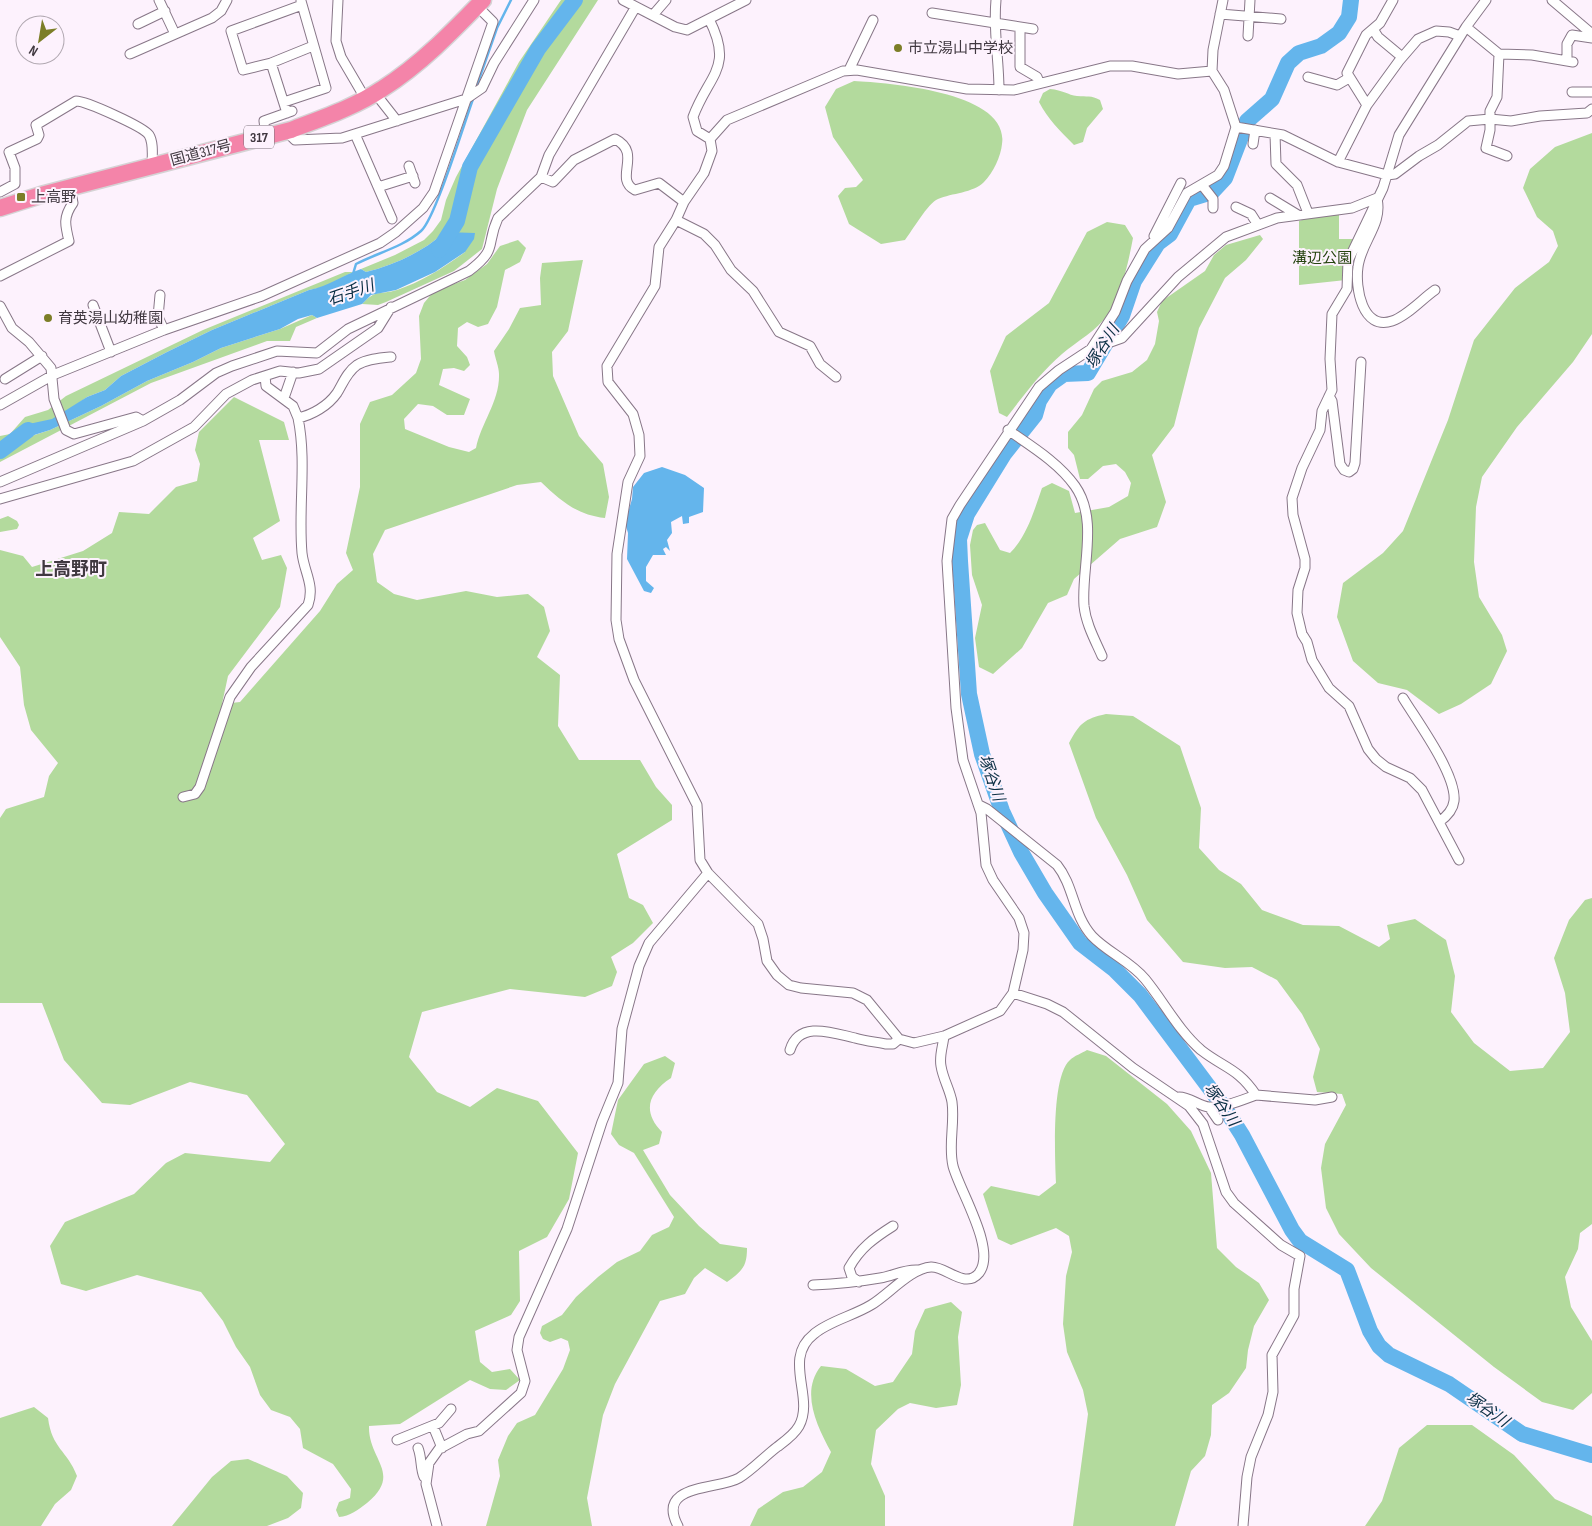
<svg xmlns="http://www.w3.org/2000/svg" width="1592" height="1526" font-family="'Sofia Sans Condensed','Noto Sans JP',sans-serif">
<rect width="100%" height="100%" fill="#fdf2fd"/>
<path fill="#b3da9d" d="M 561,0 L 598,0 L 527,110 L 497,189 L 482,249 L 454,271 L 386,302 L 378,305 L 362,304 C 376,289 380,295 397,290 C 421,282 445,267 465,252 L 445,232 C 423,252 394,265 366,272 L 361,269 L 395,255 L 424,240 L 433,231 L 441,220 L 446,200 L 456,177 L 519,62 Z
M 854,81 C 890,83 1010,92 1002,144 C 1001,156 993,173 984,182 C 973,193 952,193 938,199 C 928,203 912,231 905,240 L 881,244 L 849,224 L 838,196 L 845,188 L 856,187 L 863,180 L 833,137 L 825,107 L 836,89 Z
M 1050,89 C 1063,90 1068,95 1077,96 C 1087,97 1091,95 1100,100 L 1103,109 L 1087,128 L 1083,142 L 1074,145 C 1060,131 1048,119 1039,102 L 1043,93 Z
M 1592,133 L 1592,334 L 1573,362 L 1517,427 L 1482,477 L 1476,507 L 1474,562 L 1479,597 L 1502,635 L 1507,651 L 1491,684 L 1461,704 L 1439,714 L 1407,690 L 1378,683 L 1353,661 L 1337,617 L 1343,583 L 1383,553 L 1403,531 L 1448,420 L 1474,340 L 1515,288 L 1549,262 L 1558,246 L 1553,231 L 1537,217 L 1523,188 L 1530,169 L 1555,147 Z
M 1339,213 L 1339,239 L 1356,239 L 1346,280 L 1299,285 L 1299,221 L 1317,215 Z
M 1107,222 L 1125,225 L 1133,238 C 1128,264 1122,292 1108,314 C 1097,331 1077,341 1062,354 C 1041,372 1024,395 1007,417 L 999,413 L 990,371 L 1006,336 L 1049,303 L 1087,232 Z
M 1260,235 L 1263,239 L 1246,260 L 1225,278 L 1199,328 L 1174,426 L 1152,455 L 1166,502 L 1157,527 L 1120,539 L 1074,579 L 1067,595 L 1048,603 L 1022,648 L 993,674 L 979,667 L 975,638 L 982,605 L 972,575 L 970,545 L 973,530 L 977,525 L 985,523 L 1000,550 L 1010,553 C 1027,536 1034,511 1042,488 L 1052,483 L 1069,491 L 1075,513 L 1109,507 L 1128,496 L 1131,483 L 1125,472 L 1116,464 L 1103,466 L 1088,479 L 1080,479 L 1074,455 L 1068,448 L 1068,432 L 1082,415 L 1094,389 L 1102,381 L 1132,372 L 1147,360 L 1155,344 L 1159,321 L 1157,312 L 1162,301 L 1205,271 L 1214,255 L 1226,245 Z
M 518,240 L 526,248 L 520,262 L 505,270 L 497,307 L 488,324 L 478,327 L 467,322 L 458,328 L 457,346 L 467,357 L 470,365 L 464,371 L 454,368 L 443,369 L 439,385 L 470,399 L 464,415 L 447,415 L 433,406 L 418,404 L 404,419 L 405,429 L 449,447 L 469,452 L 476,448 C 481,423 500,401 499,374 C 499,367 495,358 494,351 L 509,329 L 520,308 L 541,305 L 540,278 L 542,263 L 583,260 L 568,331 L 552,352 L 553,376 L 579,436 L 603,464 L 609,497 L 605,518 C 577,515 561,501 541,482 L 517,485 L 385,530 L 373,554 L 377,582 L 394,594 L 417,600 L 466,591 L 497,597 L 528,594 L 544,607 L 550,631 L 537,657 L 560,675 L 558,726 L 579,760 L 640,760 L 656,787 L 672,805 L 672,820 L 617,854 L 629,898 L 643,905 L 653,923 L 633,943 L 611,957 L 617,972 L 612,986 L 585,997 L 510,989 L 422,1012 L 409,1057 L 437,1092 L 470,1107 L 497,1088 L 538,1101 L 578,1153 L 569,1199 L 547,1237 L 519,1251 L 520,1301 L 511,1315 L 475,1331 L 480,1362 L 492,1372 L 510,1369 L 520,1380 L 506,1390 L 490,1389 L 470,1380 L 400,1424 L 369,1426 C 368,1460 403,1473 367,1503 C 358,1510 350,1516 339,1517 L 336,1510 L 339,1502 L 350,1498 L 351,1489 L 333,1464 L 303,1448 L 300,1429 L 290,1417 L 271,1410 L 260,1395 L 250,1367 L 236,1347 L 223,1321 L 201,1292 L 137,1275 L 86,1291 L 61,1284 L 50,1246 L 65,1222 L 134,1194 L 166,1163 L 185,1153 L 270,1162 L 285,1144 L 247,1095 L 190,1082 L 130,1105 L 102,1103 L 64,1060 L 42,1003 L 0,1003 L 0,818 L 6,809 L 44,797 L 49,776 L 58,763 L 31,730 L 24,705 L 20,667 L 0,637 L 0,550 L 23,556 L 32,567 L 83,551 L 112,533 L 119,512 L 149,514 L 176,487 L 197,481 L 200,464 L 195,450 L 199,432 L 234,397 L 284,422 L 289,440 L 259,440 L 280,521 L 253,538 L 262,560 L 281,555 L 287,568 L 280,607 L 228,676 L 222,704 L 240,702 L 320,611 L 337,584 L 353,570 L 346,553 L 360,487 L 360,424 L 370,402 L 392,395 L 416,373 L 421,359 L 419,316 L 424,303 L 434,291 L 465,280 L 487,264 L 500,246 Z
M 345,272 L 353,272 L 324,287 L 309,290 L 212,330 L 167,352 L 121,376 L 105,390 L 87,397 L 65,413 L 13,442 L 50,430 L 101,406 L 147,381 L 193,362 L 221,348 L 280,329 L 312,315 L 317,318 L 296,327 L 290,341 L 267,341 L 151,383 L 0,462 L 0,436 L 10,434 L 25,417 L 48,410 L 66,396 L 203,330 Z
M 8,516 L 17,521 L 19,525 L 17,529 L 0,532 L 0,519 Z
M 1106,714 L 1133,716 L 1180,746 L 1201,808 L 1199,848 L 1219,870 L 1241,884 L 1262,910 L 1303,925 L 1339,926 L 1379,947 L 1390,939 L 1387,925 L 1415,919 L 1446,940 L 1455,976 L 1451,1012 L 1474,1043 L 1510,1071 L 1543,1068 L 1570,1032 L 1565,993 L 1554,958 L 1569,920 L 1585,900 L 1592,898 L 1592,1224 L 1580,1233 L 1578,1249 L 1565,1277 L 1571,1307 L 1592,1341 L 1592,1393 L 1573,1410 L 1542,1402 L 1494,1367 L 1371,1268 L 1339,1234 L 1326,1208 L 1321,1168 L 1325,1144 L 1346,1105 L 1342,1094 L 1317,1092 L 1313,1077 L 1320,1049 L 1302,1014 L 1277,980 L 1252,967 L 1225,968 L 1183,962 L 1147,920 L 1127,875 L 1096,818 L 1069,743 C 1080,723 1084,719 1106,714 Z
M 1087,1050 L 1106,1056 L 1167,1104 L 1191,1131 L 1211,1173 L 1217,1248 L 1236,1267 L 1259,1283 L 1269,1300 L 1254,1326 L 1248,1350 L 1246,1368 L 1229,1393 L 1212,1405 L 1211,1435 L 1205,1456 L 1191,1471 L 1175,1526 L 1073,1526 L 1088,1414 L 1083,1390 L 1067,1352 L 1063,1324 L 1066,1276 L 1072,1252 L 1069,1236 L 1056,1228 L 1011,1245 L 998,1239 L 983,1194 L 991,1186 L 1039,1196 L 1056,1183 C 1055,1158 1051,1076 1070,1060 C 1074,1056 1082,1053 1087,1050 Z
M 665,1056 L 675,1063 L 671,1078 C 648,1093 642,1112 662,1132 L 659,1144 L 643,1150 L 670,1195 L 699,1226 L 720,1244 L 747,1248 C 747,1267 742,1271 727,1282 L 705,1268 L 694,1278 L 685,1294 L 660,1301 L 615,1384 L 603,1415 L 587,1498 L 592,1526 L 486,1526 L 500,1476 L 498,1460 L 508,1436 L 517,1423 L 535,1415 L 563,1369 L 570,1350 L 568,1341 L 561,1338 L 550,1342 L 543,1339 L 540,1333 L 542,1326 L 562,1315 L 576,1297 L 598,1277 L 617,1262 L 640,1251 L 652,1235 L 669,1227 L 674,1217 L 634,1153 L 619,1145 L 611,1134 L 618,1100 L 644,1064 Z
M 951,1302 L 962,1312 L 958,1337 L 961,1385 L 957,1405 L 936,1408 L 910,1403 L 898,1409 L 876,1430 L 871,1464 L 885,1496 L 885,1526 L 750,1526 L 758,1509 L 783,1492 L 803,1487 L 822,1472 L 831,1452 C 817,1426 800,1392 821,1366 L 846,1369 L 875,1386 L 893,1382 L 912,1354 L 915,1331 L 925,1309 Z
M 34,1407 L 48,1418 C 52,1449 67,1450 77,1476 L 71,1490 L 55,1504 L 41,1526 L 0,1526 L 0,1418 Z
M 1427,1425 L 1472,1425 L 1514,1455 L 1555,1499 L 1592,1516 L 1592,1526 L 1365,1526 L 1382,1501 L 1399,1448 Z
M 248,1459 L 287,1476 L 303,1493 L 301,1508 L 288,1518 L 267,1526 L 172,1526 L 212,1477 L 231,1461 Z"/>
<path fill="#64b5ec" d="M 445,232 L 475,233 L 474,239 L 465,252 L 435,272 L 396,290 L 371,295 L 362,304 L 317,318 L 312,315 L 298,319 L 280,329 L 221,348 L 193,362 L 147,381 L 101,406 L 50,430 L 12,442 L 24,425 L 52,419 L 87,397 L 105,390 L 121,376 L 167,352 L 212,330 L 309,290 C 329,286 343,275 361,269 L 366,272 C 394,265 423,252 445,232 Z
M 662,467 L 685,475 L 704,488 L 703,512 L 689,517 L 689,523 L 683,524 L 682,516 L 671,522 L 672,533 L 667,540 L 670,551 L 666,547 L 663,549 L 666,555 L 653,555 L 646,567 L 646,581 L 654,588 L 651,593 L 644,591 L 627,559 L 628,533 L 625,523 L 632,499 L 633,487 L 644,473 Z"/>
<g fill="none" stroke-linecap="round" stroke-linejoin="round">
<path stroke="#64b5ec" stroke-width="2.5" d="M 476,88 L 497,28 L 511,0
M 353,274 L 356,264 C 377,253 403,247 421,231 C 435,219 464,124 473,99"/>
<path stroke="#64b5ec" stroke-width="16" d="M 1351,0 L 1349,17 L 1339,33 L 1321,46 L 1299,53 L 1288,63 L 1272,99 L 1247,121 L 1225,178 L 1212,192 L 1189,199 L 1170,234 L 1158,243 L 1134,281 L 1122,316 L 1088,373 L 1064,374 L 1050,384 L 1039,401 L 1035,415 L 1004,454 L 967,514 L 959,539 L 960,561 L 969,694 L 982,754 L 1002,811 L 1021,852 L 1045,893 L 1080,943 L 1115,970 L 1140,995 L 1226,1110 L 1242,1135 L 1292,1230 L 1300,1241 L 1347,1270 L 1370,1331 L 1379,1346 L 1389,1355 L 1449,1384 L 1522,1434 L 1592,1455
M 439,250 L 457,221 L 470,167 L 538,49 L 575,0
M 0,451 L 28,430"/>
<defs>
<path id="street" d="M 159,0 L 175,34
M 338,0 L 336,41 L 341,57 L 365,98
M 623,0 L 675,27 L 687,30 L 746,0
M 996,0 C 993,30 999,60 999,90
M 1552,0 L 1592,34
M 302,5 L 231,31 L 243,70 L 271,63 L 313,46
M 932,13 L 1033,29
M 1220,14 L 1281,19
M 653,15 L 666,0
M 709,19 C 734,68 709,74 693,117 L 697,131 L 710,139
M 138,24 L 165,11
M 1020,27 L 1020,67 L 1037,77 L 1039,82
M 1466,27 L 1499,54 L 1497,97 L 1490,111 L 1490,130 L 1486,148 L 1507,156
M 1373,29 L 1378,37 L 1402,57
M 1248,36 L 1250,0
M 130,54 L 212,18 L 221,11 L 227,0
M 1499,54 L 1532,55 L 1573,62
M 1567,60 L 1567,44 L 1572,35 L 1592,38
M 271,63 L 287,113
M 849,70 L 873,20
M 1212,71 L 1178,74 L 1132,66 L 1110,66 L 1014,90 L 967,89 L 857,70 L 843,71 L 727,120 L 710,139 L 712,151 L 704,173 L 684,202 L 676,220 L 659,247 L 655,286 L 607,366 L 608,382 L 633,414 L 639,435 L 640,456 L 628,482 L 617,554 L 616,620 L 619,639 L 634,680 L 697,805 L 700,860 L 708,873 L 758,924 L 763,939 L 767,961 L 777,975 L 789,985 L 801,988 L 853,993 L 867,1000 L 899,1039 L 914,1043 L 944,1036 L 1000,1011 L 1013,993 L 1023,950 L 1024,933 L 1019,918 L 993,880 L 986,865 L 981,813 L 963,760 L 956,708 L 947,561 L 952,519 L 960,505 L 1039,387 L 1059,370 L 1091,349 L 1122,338 L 1178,277 L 1226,237 L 1277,218 L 1352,208 L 1377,198
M 1308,77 L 1337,85 L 1349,78
M 1572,92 L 1592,92
M 375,93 L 397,121
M 284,102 L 326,88 L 301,1
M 1367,105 L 1347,73 L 1366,35 L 1380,23 L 1393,0
M 1236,127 L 1283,135 L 1338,162 L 1387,175 L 1395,174 L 1419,156 L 1438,145 L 1468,121 L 1490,119 L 1511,121 L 1540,116 L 1587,113 L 1592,109
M 286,131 L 295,140 L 342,138 L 466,99 L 482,88 L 494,63 L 534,0
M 355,134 L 392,219
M 1275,134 L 1276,164 L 1297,185 L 1308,213
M 266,136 L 264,121 L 292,111
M 1253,144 L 1255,130
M 1338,162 L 1367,105 L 1399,61 L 1418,39 L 1436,31 L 1449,32 L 1460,36
M 409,166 L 415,183
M 541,177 L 553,182 L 574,160 L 615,139 C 643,153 613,179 635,190 L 659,183 L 684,202
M 1202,185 L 1213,199 L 1213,208
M 378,187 L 413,176
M 0,192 L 15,184 L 15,168 L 9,152 L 37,139 L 39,135 L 36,125 L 76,101 C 86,101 144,127 149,135 C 154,143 152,157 152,166
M 1270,198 L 1298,215
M 1377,199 C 1383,224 1361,242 1358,267 C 1355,287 1362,331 1392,321 C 1407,316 1422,299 1435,290
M 1236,207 L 1251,214 L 1258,225
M 676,220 L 704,234 L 715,245 L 731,270 L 753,291 L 779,332 L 810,346 L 820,364 L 836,377
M 1154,236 L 1181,183
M 0,276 L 69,241 C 65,225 63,217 73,203 L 70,187
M 160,295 L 158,317 L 164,330
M 93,305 L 111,352
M 0,306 L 12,328 L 29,342 L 51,368 L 54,399 L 66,430 L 74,434 L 136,417 L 143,421
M 1091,349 L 1115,312 L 1127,281 L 1145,249 L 1168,228 L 1187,193 L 1218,175 L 1224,166 L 1236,127 L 1224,90 L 1212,71 L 1213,50 L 1223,0
M 5,379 L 42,356
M 1329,396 L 1332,401 L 1340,464 L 1344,470 L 1349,472 L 1353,469 L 1355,463 L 1361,362
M 284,398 L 293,372
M 0,405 L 53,375 L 164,330 L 262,296 L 380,243 L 396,232 L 423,208 L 434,192 L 493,22 L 477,6
M 298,418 C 312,415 328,406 337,393 C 343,383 347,372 357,365 C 367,359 380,358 391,357
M 1008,430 C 1031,446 1059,463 1075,486 C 1099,520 1081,568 1084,606 C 1086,624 1095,640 1102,656
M 0,482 L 143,421 L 180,400 L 216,373 L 232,366 L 277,351 L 317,353 L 348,329 L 469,271 C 499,248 485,246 498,218 L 541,177 L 549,155 L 635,8
M 0,499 L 133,461 L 194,427 L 226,394 L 252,380 L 280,371 L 299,373 L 319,369 L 378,328 L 391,307
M 1403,698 C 1417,721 1457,775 1454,801 C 1453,810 1446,817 1439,822
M 183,797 L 195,794 L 200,787 L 230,697 L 251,667 L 308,605 C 315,585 304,572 302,553 C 298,508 307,462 298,418 L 293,406 L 266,386 L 265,376
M 979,805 L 987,809 L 1057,865 C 1074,886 1073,915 1092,936 C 1107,952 1130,961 1145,979 C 1164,1002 1178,1030 1201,1050 C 1224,1068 1238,1068 1256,1095 L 1315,1100 L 1332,1097
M 1459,860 L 1422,790 L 1410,778 L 1386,767 L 1376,759 L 1368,749 L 1349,706 L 1329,688 L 1312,660 L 1307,642 L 1302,634 L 1297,613 L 1298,590 L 1305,568 L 1305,559 L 1293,515 L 1292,498 L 1302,468 L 1320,430 L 1322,411 L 1332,390 L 1330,359 L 1332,314 L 1347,289 L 1348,261 L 1383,188 L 1399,135 L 1466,27 L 1486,0
M 1013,993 L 1047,1004 L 1063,1012 L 1133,1068 L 1189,1106 L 1203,1124 L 1226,1192 L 1234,1203 L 1281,1245 L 1300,1256 L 1294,1289 L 1294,1315 L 1272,1355 L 1273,1392 L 1268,1415 L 1251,1457 L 1247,1477 L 1243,1526
M 790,1050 C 799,1020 833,1033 855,1038 C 865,1041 876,1042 886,1044 L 893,1044 L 899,1039
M 1179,1097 C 1190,1097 1199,1106 1209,1107 C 1224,1108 1242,1100 1256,1095
M 1209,1107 L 1218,1120
M 859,1282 L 852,1277 L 849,1268 C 860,1248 874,1238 893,1226
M 813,1285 C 835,1284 857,1282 880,1278 C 893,1276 904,1269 918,1270
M 433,1426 L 442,1448
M 397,1440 L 439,1423 L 451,1409
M 418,1448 C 422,1458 420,1468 424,1477
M 437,1526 L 426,1484 L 429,1463 L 439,1449 L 467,1434 L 479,1431 L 521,1393 L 525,1381 L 517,1350 L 519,1337 L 567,1229 L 602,1122 L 618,1083 L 622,1029 L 639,966 L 649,943 L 708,873
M 678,1526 C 655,1483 719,1490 739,1478 C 752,1470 764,1457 777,1447 C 785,1441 794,1435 799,1426 C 815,1397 782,1359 814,1334 C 829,1321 853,1316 871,1305 C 888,1295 911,1268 931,1267 C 946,1266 965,1290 979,1273 C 997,1250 960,1192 953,1166 C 948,1145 955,1124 952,1102 C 950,1090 943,1079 941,1066 C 939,1056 943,1046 944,1036"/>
<path id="highway" d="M 0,208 L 41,195 L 291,130 C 322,118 355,107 382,89 C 420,65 452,32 483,0"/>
</defs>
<use href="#street" stroke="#878" stroke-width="11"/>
<use href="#highway" stroke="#d5d3d5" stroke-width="19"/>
<use href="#street" stroke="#fff" stroke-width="9"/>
<use href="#highway" stroke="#f484a9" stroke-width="16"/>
</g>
<g fill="#7c7e27" stroke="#fdf2fd" stroke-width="2">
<circle cx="898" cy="48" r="5"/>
<rect x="16" y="192" width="10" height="10" rx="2.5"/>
<circle cx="48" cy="318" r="5"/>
</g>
<g text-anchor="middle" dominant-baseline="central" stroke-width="4" stroke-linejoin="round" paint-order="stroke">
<rect fill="#fdf2fd" stroke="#797079" stroke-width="1" x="244" y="125.5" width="30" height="23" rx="4"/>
<g font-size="14" font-weight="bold" fill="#403840">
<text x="259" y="137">317</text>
</g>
<g font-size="15" fill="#403840" stroke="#fdf2fd" text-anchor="start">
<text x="908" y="48">市立湯山中学校</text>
<text x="31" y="197">上高野</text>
<text x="58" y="318">育英湯山幼稚園</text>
</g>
<g font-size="15" fill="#403840" stroke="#fdf2fd">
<text transform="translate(201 153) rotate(-15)">国道317号</text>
</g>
<g font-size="15" fill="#264410" stroke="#fdf2fd">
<text x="1322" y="258">溝辺公園</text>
</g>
<g font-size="16" font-style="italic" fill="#0b2f45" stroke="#fdf2fd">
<text transform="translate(351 293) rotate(-19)">石手川</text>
<text transform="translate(1103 347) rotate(-58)">塚谷川</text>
<text transform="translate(991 778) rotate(71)">塚谷川</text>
<text transform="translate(1221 1105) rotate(55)">塚谷川</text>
<text transform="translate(1487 1410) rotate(35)">塚谷川</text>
</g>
<g font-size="18" font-weight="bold" fill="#403840" stroke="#fdf2fd">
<text x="71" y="569">上高野町</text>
</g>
</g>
<g transform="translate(40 40) rotate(211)"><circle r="24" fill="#fdf2fd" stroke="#b1a8b1"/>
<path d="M0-4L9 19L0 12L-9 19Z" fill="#7c7e27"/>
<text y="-8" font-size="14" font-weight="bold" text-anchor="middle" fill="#403840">N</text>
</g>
</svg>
